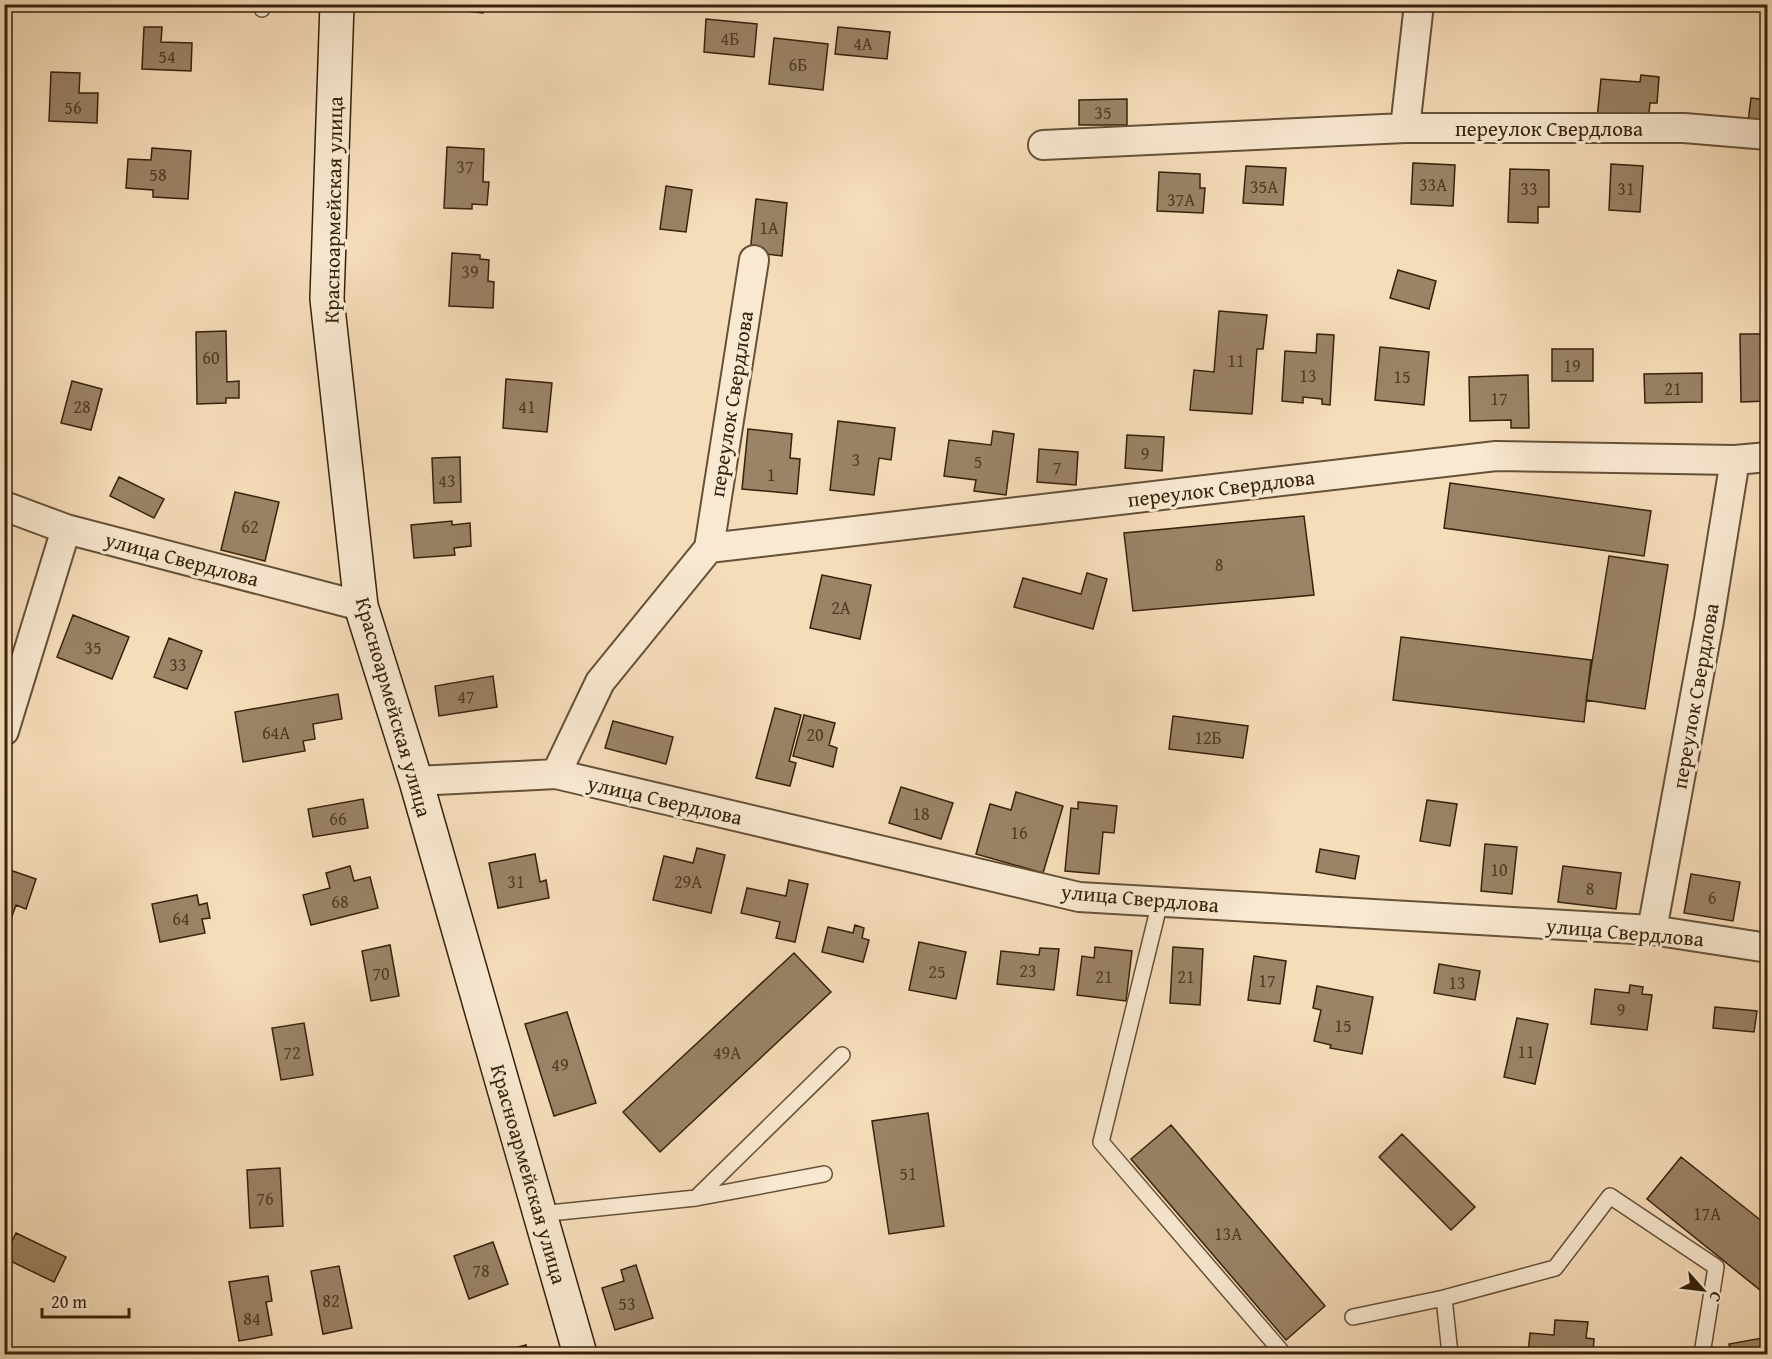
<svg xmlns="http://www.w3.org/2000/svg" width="1772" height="1359" font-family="'Gentium Book Plus',serif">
<rect width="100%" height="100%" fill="#f6ddba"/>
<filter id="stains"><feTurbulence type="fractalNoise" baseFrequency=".00333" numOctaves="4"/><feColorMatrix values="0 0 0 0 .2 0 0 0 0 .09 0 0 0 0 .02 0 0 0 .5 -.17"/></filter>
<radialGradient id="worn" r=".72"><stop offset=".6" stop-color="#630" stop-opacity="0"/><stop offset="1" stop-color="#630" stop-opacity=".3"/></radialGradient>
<path fill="#9a8366" stroke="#36220b" stroke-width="1.5" d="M 456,4 L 484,4 L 483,13 L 456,10 Z
M 706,19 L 757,24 L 754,57 L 704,52 Z
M 144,27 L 162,27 L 161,42 L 192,43 L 191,71 L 142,69 Z
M 838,27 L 890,32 L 887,59 L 835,54 Z
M 774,38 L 828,44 L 823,90 L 769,84 Z
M 51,72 L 80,73 L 79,93 L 98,93 L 97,123 L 49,121 Z
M 1641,75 L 1659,77 L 1657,103 L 1650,103 L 1648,123 L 1597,119 L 1601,79 L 1640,82 Z
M 1751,98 L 1768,100 L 1768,124 L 1748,122 Z
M 1127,99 L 1127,125 L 1079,125 L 1079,100 Z
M 447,147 L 484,149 L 483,182 L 489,182 L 487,205 L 472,204 L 472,209 L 444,208 Z
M 152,148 L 191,151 L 188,199 L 153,197 L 153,190 L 126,188 L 128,159 L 151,160 Z
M 1413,163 L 1455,165 L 1453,206 L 1411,204 Z
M 1611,164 L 1643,166 L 1640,212 L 1609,210 Z
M 1246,166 L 1286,168 L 1283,205 L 1243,203 Z
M 1510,169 L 1549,170 L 1549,207 L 1538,207 L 1538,223 L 1508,222 Z
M 1159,172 L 1200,174 L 1200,188 L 1205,188 L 1203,213 L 1157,211 Z
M 666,186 L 692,190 L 686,232 L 660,229 Z
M 756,199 L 787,203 L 782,256 L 750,252 Z
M 452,253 L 480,255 L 480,259 L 489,260 L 488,281 L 494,282 L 493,308 L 449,306 Z
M 1398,270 L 1436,281 L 1429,309 L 1390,298 Z
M 1219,311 L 1267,315 L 1263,349 L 1257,349 L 1252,414 L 1190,410 L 1194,370 L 1214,372 Z
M 226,331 L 227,382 L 239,381 L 239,398 L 226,398 L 226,403 L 197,404 L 196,332 Z
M 1317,334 L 1334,335 L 1330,405 L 1322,404 L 1322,399 L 1303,397 L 1303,403 L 1282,401 L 1285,351 L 1316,353 Z
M 1740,334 L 1761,334 L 1761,369 L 1768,368 L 1768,401 L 1741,402 Z
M 1380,347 L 1429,352 L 1424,405 L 1375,400 Z
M 1552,349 L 1593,349 L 1593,381 L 1552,381 Z
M 1702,373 L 1702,402 L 1645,403 L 1644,374 Z
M 1528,375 L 1529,428 L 1511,428 L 1511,420 L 1470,421 L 1469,377 Z
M 506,379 L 552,383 L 547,432 L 503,428 Z
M 72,381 L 102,389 L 91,430 L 61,423 Z
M 838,421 L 895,428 L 891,460 L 879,458 L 874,495 L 830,490 Z
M 748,429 L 792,434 L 790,458 L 800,459 L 797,494 L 742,489 Z
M 993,431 L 1014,434 L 1006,495 L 974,491 L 976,480 L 944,476 L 949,440 L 991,445 Z
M 1127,435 L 1164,437 L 1162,471 L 1125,468 Z
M 1039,449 L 1078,452 L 1076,485 L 1037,482 Z
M 460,457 L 461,502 L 434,503 L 432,458 Z
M 119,477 L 164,499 L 154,518 L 110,496 Z
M 1450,483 L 1651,511 L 1644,556 L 1444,528 Z
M 235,492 L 279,502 L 265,561 L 221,550 Z
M 1304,516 L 1314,595 L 1133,611 L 1124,533 Z
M 452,521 L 452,525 L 470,523 L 471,546 L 454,548 L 455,555 L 414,558 L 411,525 Z
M 1609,556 L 1668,565 L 1645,709 L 1586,700 Z
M 1087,573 L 1107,579 L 1093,629 L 1014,607 L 1023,578 L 1081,594 Z
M 822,575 L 871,585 L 860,639 L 810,628 Z
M 73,615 L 129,637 L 112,679 L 57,657 Z
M 1401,637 L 1591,660 L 1584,722 L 1393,700 Z
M 169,638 L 202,651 L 187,689 L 154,677 Z
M 493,676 L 497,707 L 439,716 L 435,686 Z
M 338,694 L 342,719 L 313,724 L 315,739 L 303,741 L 305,751 L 243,762 L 235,712 Z
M 775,708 L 801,715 L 789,761 L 796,763 L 790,786 L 756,778 Z
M 804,715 L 835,723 L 829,745 L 837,748 L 833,767 L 793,756 Z
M 1173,716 L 1248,726 L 1243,758 L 1169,749 Z
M 613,721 L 673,737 L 666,764 L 605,748 Z
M 901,787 L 953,803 L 941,839 L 889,823 Z
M 1016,792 L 1063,806 L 1043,873 L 976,854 L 990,804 L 1011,810 Z
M 363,799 L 368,828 L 313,837 L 308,809 Z
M 1427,800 L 1457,804 L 1450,846 L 1420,841 Z
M 1078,802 L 1117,806 L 1114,833 L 1103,832 L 1099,874 L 1065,871 L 1071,808 L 1078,809 Z
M 1485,844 L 1517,847 L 1512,894 L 1481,891 Z
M 697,848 L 725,855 L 711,913 L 653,900 L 664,856 L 693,863 Z
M 1320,849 L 1359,856 L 1355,879 L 1316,872 Z
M 535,854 L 540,882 L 546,880 L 549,898 L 498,908 L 489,863 Z
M 350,866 L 354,881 L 370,877 L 378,908 L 311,925 L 303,895 L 330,888 L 326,873 Z
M 1563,866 L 1621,873 L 1616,909 L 1558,902 Z
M 4,868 L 36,879 L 26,909 L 16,905 L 5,935 Z
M 1691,874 L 1740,882 L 1733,921 L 1684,913 Z
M 789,880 L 808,884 L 795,942 L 776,938 L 780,922 L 741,913 L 747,888 L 786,896 Z
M 197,895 L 199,905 L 207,903 L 210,918 L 202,919 L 205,933 L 160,942 L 152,904 Z
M 855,925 L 864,928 L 862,938 L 869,940 L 863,962 L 822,952 L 828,927 L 853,933 Z
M 919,942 L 966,952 L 956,999 L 909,990 Z
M 390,945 L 399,996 L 371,1001 L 362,951 Z
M 1095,947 L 1132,951 L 1126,1001 L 1077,995 L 1082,956 L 1094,958 Z
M 1173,947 L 1203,949 L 1200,1005 L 1170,1003 Z
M 1040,948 L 1059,949 L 1054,990 L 997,984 L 1001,951 L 1039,955 Z
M 794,953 L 831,992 L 660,1152 L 623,1112 Z
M 1254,956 L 1286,961 L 1280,1004 L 1248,1000 Z
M 1439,964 L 1480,971 L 1475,1000 L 1434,993 Z
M 1630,985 L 1643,987 L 1642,994 L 1652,995 L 1647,1030 L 1591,1024 L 1595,989 L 1629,993 Z
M 1317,986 L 1373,997 L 1362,1054 L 1330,1048 L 1331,1045 L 1314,1041 L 1321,1010 L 1313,1008 Z
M 1715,1007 L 1757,1011 L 1754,1032 L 1713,1028 Z
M 567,1012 L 596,1103 L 554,1116 L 525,1024 Z
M 1517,1018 L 1548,1024 L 1535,1084 L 1504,1077 Z
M 304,1023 L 313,1075 L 281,1080 L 272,1028 Z
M 928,1113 L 944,1226 L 889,1234 L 872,1121 Z
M 1171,1125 L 1325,1306 L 1286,1340 L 1131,1159 Z
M 1402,1134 L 1475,1207 L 1451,1230 L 1379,1157 Z
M 1681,1157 L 1768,1226 L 1765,1294 L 1647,1199 Z
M 280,1168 L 283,1226 L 250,1228 L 247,1170 Z
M 16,1233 L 66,1257 L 54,1282 L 4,1258 Z
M 493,1242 L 508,1284 L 469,1299 L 454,1256 Z
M 636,1265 L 653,1318 L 615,1330 L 602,1288 L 624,1281 L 621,1270 Z
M 339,1266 L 352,1328 L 323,1334 L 311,1271 Z
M 268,1276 L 272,1301 L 266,1302 L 272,1335 L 239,1341 L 229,1282 Z
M 1555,1320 L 1588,1322 L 1586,1338 L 1594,1339 L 1593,1354 L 1528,1354 L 1530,1333 L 1554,1335 Z
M 1762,1338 L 1765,1354 L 1731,1354 L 1729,1344 Z
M 526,1345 L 529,1354 L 500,1354 L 499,1352 Z"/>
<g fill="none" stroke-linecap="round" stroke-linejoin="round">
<defs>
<path id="service" d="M 262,9 L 262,4
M 1160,902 L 1101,1142 L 1281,1351
M 696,1198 L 842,1055
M 540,1214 L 696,1198 L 824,1174
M 1444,1298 L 1555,1268 L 1610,1196 L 1716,1267 L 1702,1354
M 1353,1317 L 1444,1298 L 1450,1354"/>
<path id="minor" d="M 1405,128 L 1419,4
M 1043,145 L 1405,128 L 1684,128 L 1768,135
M 4,506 L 66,529 L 361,606
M 709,548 L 754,260
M 4,731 L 66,529
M 556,774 L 600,682 L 709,548 L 1496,456 L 1735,460 L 1768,457
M 416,781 L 556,774 L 1079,897 L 1652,930 L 1768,948
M 1652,930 L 1709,620 L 1735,460"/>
<path id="secondary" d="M 337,4 L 327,299 L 361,606 L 416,781 L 580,1354"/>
</defs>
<use href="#service" stroke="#665137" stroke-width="18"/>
<use href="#minor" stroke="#665137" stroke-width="32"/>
<use href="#secondary" stroke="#36220b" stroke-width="36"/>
<use href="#service" stroke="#f9e9d2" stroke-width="15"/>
<use href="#minor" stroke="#f9e9d2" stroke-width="28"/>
<use href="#secondary" stroke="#f9e9d2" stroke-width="33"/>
</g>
<g text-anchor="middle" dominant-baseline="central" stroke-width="6" stroke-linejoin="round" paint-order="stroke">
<g font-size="18" fill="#4f3a22">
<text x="730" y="38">4Б</text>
<text x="863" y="43">4А</text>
<text x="167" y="56">54</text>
<text x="798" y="64">6Б</text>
<text x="73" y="107">56</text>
<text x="1103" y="112">35</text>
<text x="465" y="166">37</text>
<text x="158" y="174">58</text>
<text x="1433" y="184">33А</text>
<text x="1264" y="186">35А</text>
<text x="1529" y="188">33</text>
<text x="1626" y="188">31</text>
<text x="1181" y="199">37А</text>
<text x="769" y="227">1А</text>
<text x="470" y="271">39</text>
<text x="211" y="357">60</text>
<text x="1236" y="360">11</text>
<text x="1572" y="365">19</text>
<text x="1308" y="375">13</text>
<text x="1402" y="376">15</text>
<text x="1673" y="388">21</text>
<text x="1499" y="398">17</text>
<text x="82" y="406">28</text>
<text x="527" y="406">41</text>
<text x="1145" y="453">9</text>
<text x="856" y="459">3</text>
<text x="978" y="461">5</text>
<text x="1057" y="467">7</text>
<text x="771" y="474">1</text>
<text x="447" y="480">43</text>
<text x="250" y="526">62</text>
<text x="1219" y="564">8</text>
<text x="841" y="607">2А</text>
<text x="93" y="647">35</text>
<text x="178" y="664">33</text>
<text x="466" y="696">47</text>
<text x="276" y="732">64А</text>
<text x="815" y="734">20</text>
<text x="1208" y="737">12Б</text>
<text x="921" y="813">18</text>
<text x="338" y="818">66</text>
<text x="1019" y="832">16</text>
<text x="1499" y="869">10</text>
<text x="516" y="881">31</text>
<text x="688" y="881">29А</text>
<text x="1590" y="888">8</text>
<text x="1712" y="897">6</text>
<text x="340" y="901">68</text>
<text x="181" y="918">64</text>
<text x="1028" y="970">23</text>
<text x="937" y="971">25</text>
<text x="381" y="973">70</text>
<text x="1104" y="976">21</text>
<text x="1186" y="976">21</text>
<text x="1267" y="980">17</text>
<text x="1457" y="982">13</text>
<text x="1621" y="1009">9</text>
<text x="1343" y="1025">15</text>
<text x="1526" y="1051">11</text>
<text x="292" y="1052">72</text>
<text x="727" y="1052">49А</text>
<text x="560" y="1064">49</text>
<text x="908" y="1173">51</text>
<text x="265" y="1198">76</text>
<text x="1707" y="1213">17А</text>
<text x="1228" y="1233">13А</text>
<text x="481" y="1270">78</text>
<text x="331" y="1300">82</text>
<text x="627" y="1303">53</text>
<text x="252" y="1318">84</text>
</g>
<g font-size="21" fill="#36220b" stroke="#f9e9d2">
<text x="1549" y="128">переулок Свердлова</text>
<text transform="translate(333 210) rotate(-89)">Красноармейская улица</text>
<text transform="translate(731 404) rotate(-81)">переулок Свердлова</text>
<text transform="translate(1221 488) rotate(-7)">переулок Свердлова</text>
<text transform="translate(182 559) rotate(15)">улица Свердлова</text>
<text transform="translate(1695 696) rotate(-80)">переулок Свердлова</text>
<text transform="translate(394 707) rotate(74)">Красноармейская улица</text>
<text transform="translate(665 800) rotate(13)">улица Свердлова</text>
<text transform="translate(1140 898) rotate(5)">улица Свердлова</text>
<text transform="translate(1625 932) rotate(5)">улица Свердлова</text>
<text transform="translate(529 1174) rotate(74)">Красноармейская улица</text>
</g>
</g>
<rect width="1772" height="1359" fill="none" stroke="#f6ddba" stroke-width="24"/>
<rect x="6" y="6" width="1760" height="1347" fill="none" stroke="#36220b" stroke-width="3"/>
<rect x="12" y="12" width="1748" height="1335" fill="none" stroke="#36220b" stroke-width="1.5"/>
<g transform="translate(1703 1290) rotate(118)" stroke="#f9e9d2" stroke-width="4.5" paint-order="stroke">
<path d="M0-4.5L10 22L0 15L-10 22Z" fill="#36220b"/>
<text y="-9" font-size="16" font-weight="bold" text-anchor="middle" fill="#36220b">С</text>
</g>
<path d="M42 1308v9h87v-9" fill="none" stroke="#36220b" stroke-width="3"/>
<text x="51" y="1308" font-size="18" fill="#36220b" stroke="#f9e9d2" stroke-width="4.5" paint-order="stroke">20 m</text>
<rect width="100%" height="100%" filter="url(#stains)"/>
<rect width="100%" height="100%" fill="url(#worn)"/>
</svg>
